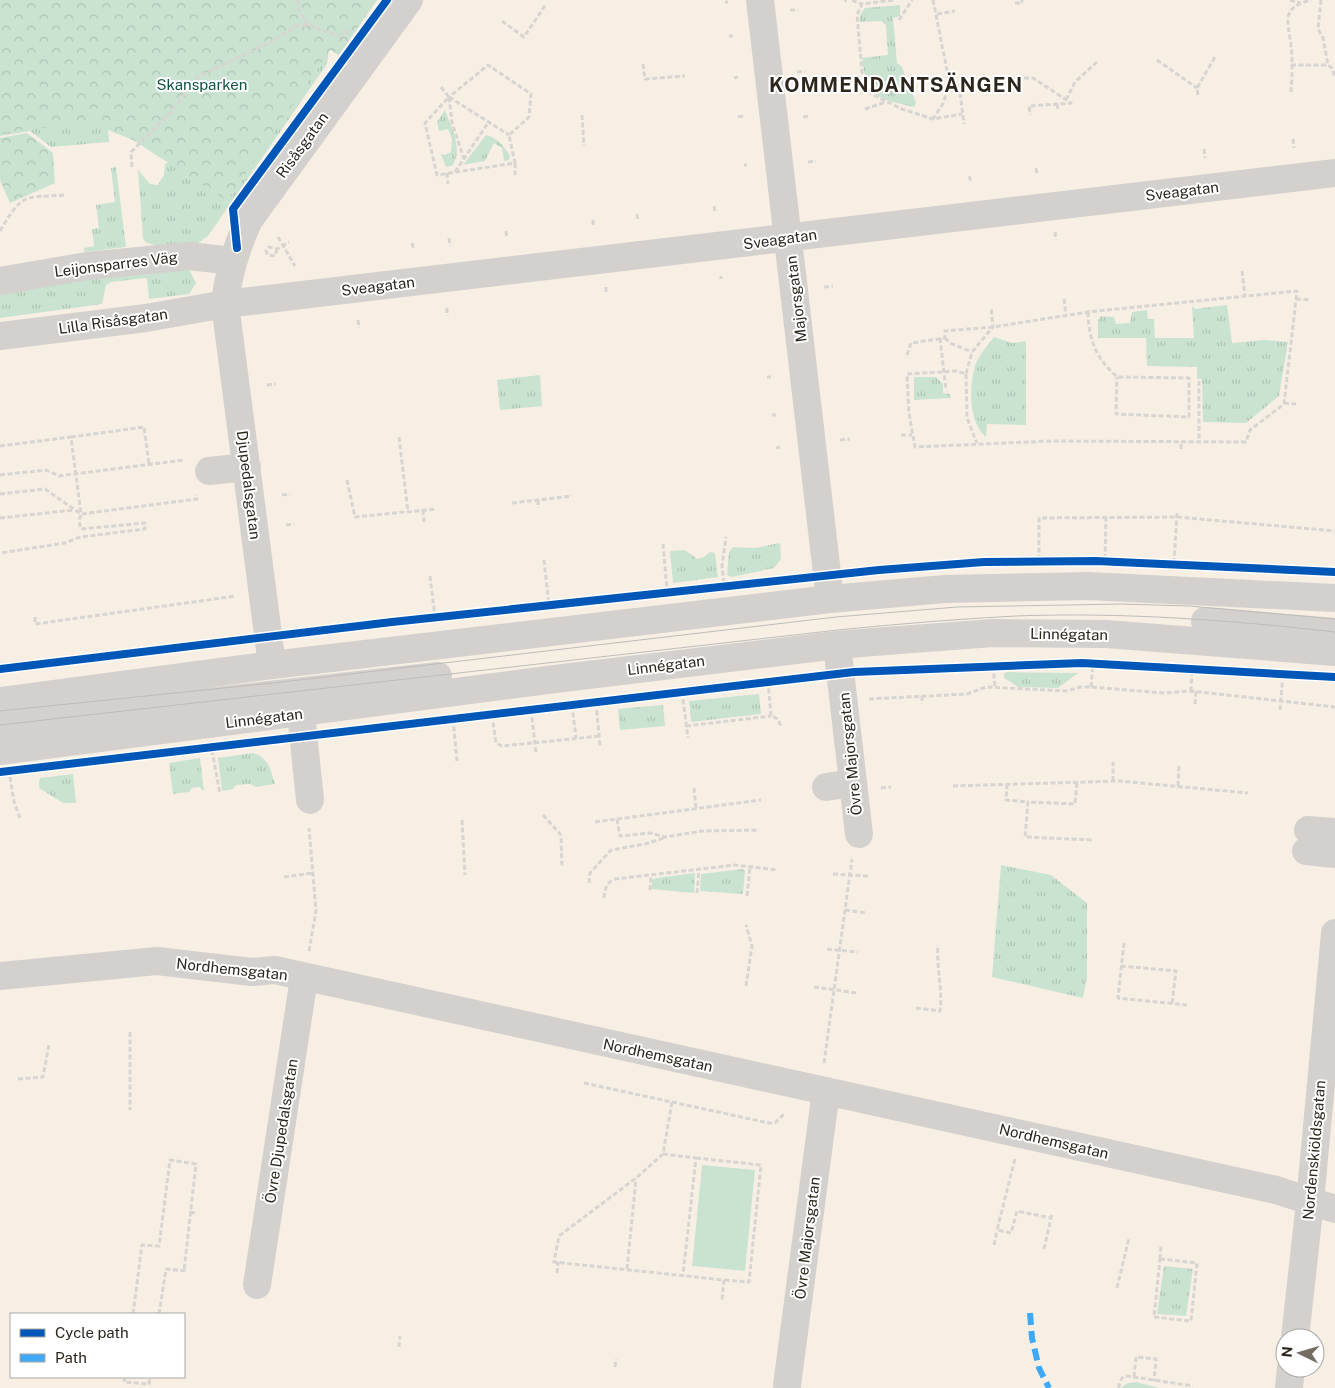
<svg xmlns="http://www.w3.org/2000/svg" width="1335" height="1388" font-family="'Public Sans',sans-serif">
<defs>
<pattern id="grass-tufts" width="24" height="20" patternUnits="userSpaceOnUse" patternTransform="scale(1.25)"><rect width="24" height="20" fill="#cae3d1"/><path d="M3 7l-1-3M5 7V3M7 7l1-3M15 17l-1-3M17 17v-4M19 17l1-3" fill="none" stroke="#aec3b3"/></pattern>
<pattern id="park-crowns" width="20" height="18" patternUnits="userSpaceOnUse" patternTransform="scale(1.25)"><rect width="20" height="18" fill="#cae3d1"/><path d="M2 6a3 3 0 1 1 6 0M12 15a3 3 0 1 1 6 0" fill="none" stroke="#aec3b3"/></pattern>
</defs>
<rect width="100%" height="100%" fill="#f7efe4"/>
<path fill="url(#grass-tufts)" d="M 900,5 L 900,16 L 893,18 L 897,63 L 902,67 L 916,103 L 914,107 C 877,98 867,99 862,58 L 888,55 L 886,25 L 881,21 L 860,22 L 860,15 L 865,8 Z
M 314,45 L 340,48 L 337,54 L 329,49 L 327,64 L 208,236 L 194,246 L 157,246 L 145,242 L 143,238 L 138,170 L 150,184 L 158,185 L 164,175 L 165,164 L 187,155 Z
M 104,74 L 109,142 L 51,147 L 30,131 L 0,136 L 0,98 Z
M 445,110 C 451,127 464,150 452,166 L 446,167 L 441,154 L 445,155 L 451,152 L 452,139 L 448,129 L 439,131 L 437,122 Z
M 486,135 C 498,138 504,146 510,156 L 509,160 L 504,161 L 502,148 L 494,143 L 485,161 L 463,165 Z
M 116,167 L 126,247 L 84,252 L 84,248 L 94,246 L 92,229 L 99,228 L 96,205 L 115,202 L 111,168 Z
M 188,267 L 196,283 L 189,294 L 149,299 L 147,278 L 111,282 L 106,285 L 102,304 L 0,318 L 0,288 Z
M 1227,305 L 1232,343 L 1264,340 L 1288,342 L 1279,396 L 1246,423 L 1203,422 L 1202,379 L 1197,379 L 1197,367 L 1147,366 L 1146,338 L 1098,338 L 1098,320 L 1101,316 L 1114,317 L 1116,324 L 1130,323 L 1132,312 L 1147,310 L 1148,319 L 1154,319 L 1155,338 L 1194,338 L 1192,306 L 1195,309 Z
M 994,337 L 1012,343 L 1026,341 L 1026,425 L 987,424 L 986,437 C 969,424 969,389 974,370 C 976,358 987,346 994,337 Z
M 540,375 L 542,406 L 500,410 L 497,380 Z
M 914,377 L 936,377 L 943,384 L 943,393 L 950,394 L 951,398 L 914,400 Z
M 780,543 L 781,559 L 774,568 L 732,577 L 727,575 L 729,552 L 733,547 L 755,548 Z
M 685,550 L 697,559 L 704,557 L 710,552 L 715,553 L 718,577 L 673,583 L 670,551 Z
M 1007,672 L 1078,673 L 1058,688 L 1018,687 L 1004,678 L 1004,673 Z
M 759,694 L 761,714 L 691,722 L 689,701 Z
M 663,705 L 665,726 L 620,730 L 618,709 Z
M 253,753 C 268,757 271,770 275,784 L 256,787 L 250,784 L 236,785 L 233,789 L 222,791 L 218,758 Z
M 200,758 L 204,791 L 199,787 L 192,788 L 189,792 L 173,794 L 169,763 Z
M 73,774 L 76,803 L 63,803 L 39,788 L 40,778 Z
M 1001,865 L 1051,875 L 1087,903 L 1087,976 L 1083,998 L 992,977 Z
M 743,869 L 745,871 L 743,894 L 700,891 L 701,874 Z
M 695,873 L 694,893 L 652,889 L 652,880 L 656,878 Z
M 1164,1266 L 1193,1269 L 1186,1316 L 1157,1314 Z
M 1136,1382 L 1159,1388 L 1120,1388 L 1128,1383 Z"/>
<path fill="url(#park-crowns)" d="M 0,0 L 377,0 L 339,55 L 330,50 L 227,201 L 133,140 L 96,125 L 35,128 L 0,133 Z
M 27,133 L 53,153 L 55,183 L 10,203 L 0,180 L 0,138 Z"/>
<path fill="#cae3d1" d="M 702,1165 L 755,1170 L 745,1271 L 692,1266 Z"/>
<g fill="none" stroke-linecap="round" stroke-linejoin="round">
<path stroke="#d8d5d1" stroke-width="3" stroke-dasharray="5 2.5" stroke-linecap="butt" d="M 298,0 L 298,9 L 308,25
M 852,0 L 862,4 L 861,0
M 893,0 L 862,4 L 857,15 L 862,72 L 865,83 L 871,94 L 902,109 L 933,119 L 962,114
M 933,0 L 949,80 L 944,102 L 933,119
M 1290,0 L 1300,3
M 1321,0 L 1318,29 L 1323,38 L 1328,65
M 725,2 L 728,2
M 845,2 L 846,0
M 1015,3 L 1022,3 L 1022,0
M 790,10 L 798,10
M 937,14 L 955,11
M 899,20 L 912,0
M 502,21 L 524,37 L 546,4
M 729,36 L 733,36
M 1157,60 L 1197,88
M 643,64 L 645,79 L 685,76
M 1291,65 L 1328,65 L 1332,68 L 1335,78
M 797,72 L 805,71
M 734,78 L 738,77
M 1024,78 L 1033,78 L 1071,103 L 1029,106 L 1030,115
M 947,86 L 964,85
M 441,87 L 449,97 L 425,123 L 437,175 L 515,163 L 509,135 L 529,117 L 531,94 L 488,65 L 449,97
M 1291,92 C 1292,77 1293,61 1291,45 C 1288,21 1280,8 1311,0
M 960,93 L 964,124
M 1198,95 L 1197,88 L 1215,57
M 449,97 L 509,135
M 449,97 L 452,123 L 464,159
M 1066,100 L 1075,82 L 1097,62
M 1057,104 L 1058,109
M 865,109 L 886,102
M 582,115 L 584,146
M 738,117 L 743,116
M 803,117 L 810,116
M 1293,139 L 1294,148
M 1204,149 L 1205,158
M 808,162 L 816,161
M 515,163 L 515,175
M 744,165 L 747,165
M 132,167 L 131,152 L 172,111 L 197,77 L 267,44 L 297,26 L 308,25 L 339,36 L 350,30
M 1036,168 L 1037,175
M 455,172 L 488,123
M 447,173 L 448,184
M 969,176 L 971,182
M 714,206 L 715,212
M 637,214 L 638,221
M 593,220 L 593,227
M 0,231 C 23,192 23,198 65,195
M 506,231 L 507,238
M 1055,232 L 1056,240
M 278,237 L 295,266
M 449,238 L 450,246
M 412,243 L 414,250
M 277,249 L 275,256 L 268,255 L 266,251 L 269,247 L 277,249 L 289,242
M 1242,271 L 1245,297
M 721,276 L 721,279
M 606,287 L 606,294
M 824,287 L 833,286
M 1064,299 L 1066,316
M 1296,299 L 1311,300
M 447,308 L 447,316
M 1088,312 C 1089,341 1096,358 1117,377 L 1189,378 L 1189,417 L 1116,414 L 1117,377
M 358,320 L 359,328
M 940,338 L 946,390
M 945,338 L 950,343 L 972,352
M 907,355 L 911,343 L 945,338 L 945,331 L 993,327 L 1088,312 L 1297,291 L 1284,404 L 1250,430 L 1246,442 L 1051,441 L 915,447 L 909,413 L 907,374 L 957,371 L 966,374 L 972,352 L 993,327 L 991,307
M 966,374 L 967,418 L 977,443
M 767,377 L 771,377
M 1199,381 L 1199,442
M 267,385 L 276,384
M 1284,403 L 1296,404
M 772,415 L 776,415
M 901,435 L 912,435
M 71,437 L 144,427 L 149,464
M 399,437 L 408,512
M 840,440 L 850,439
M 0,446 L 71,437 L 81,514 L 197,499 L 196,495
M 776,448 L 780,447
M 1181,449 L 1181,442
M 0,475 L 46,470 L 59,476 L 184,460
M 347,480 L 355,517 L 436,509
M 0,494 L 45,489 L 81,514 L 79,521 L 81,529 L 145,523 L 145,529 L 80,537 L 65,543 L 0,553
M 282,495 L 290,494
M 538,500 L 538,508
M 512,503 L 572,496
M 423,510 L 424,522
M 0,518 L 74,510
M 286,525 L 294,524
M 663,544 L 667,590
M 1105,559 L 1106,517
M 544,560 L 549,605
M 1039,560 L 1039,518 L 1177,517 L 1335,531
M 1174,563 L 1177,513
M 430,576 L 435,617
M 724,583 L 722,566 L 726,537
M 35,617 L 35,624 L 236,596
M 993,666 L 995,687
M 768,681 L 771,716 L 778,719 L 781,726
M 1091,687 L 1093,664
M 1191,691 L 1192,669
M 682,692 L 688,738
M 922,696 L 922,704
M 869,699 L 967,694 L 986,687 L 1066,691 L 1081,687 L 1091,687 L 1164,693 L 1191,691 L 1335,707
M 596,703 L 600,746
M 1195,704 L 1196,691
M 572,705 L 576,738
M 531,710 L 536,752
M 1280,710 L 1283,674
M 492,715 L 496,743 L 502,746 L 600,736
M 453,719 L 457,761
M 686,726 L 771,716
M 212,750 L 220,794
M 10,777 L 14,802 L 20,818
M 1113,781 L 1113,762
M 1077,783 L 1075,804 L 1028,802 L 1025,837 L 1094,840
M 1007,784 L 1006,800 L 1028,802
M 953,786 L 1119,781 L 1248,793
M 1178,786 L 1179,765
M 694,788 L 696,809
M 881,788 L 891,787
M 543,815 L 561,835 L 562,867
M 617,819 L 620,836 L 650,833 L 665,837 L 702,831 L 759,830
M 462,820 L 465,875
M 595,822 L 761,800
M 833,874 L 868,876
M 284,877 L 313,873
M 589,883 L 590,873 L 611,850 L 645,844 L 664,838
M 650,890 L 651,875
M 697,893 L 699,869
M 747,896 L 750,867
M 604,898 C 605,890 606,882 615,879 L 735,865 L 778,870
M 845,910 L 867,913
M 1124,943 L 1118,998 L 1187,1005
M 827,949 L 858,952
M 309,951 L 316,911 L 309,828
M 1121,966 L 1176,971 L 1172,1004
M 746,986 L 752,946 L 746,925
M 814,987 L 857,993
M 916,1008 L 940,1011 C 943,989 936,968 938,945
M 130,1032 L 130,1110
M 824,1063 L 852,859
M 18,1079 L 43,1077 L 49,1045
M 584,1083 L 769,1123 L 775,1123 L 784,1114
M 672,1102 L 663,1154 L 636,1178 L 559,1236 L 554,1262 L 724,1280 L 722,1300
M 663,1154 L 696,1158 L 683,1275
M 696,1158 L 761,1165 L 749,1282 L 724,1280
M 1015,1159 L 997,1230 L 1011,1233 L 1017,1211 L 1051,1218
M 190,1212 L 196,1213
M 994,1245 L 997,1230
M 1044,1249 L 1052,1214
M 1160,1259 L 1197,1263 L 1191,1321 L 1154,1317 Z
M 1160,1259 L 1161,1245
M 627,1269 L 636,1179
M 557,1273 L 558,1262
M 1117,1288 L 1129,1238
M 133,1314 L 142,1245 L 159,1246 L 170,1160 L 196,1164 L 184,1271
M 159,1314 L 166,1269 L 187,1271
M 399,1347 L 400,1336
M 615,1367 L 616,1359
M 125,1377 L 124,1382 L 149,1384 L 150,1377
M 1134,1377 L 1136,1357 L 1156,1359 L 1154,1381
M 1118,1388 L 1122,1378 L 1127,1376 L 1193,1386"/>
<path stroke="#d3d0cd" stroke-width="28" d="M 760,0 L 830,599
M 0,281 L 87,266 L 189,256 L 233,261
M 0,336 L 146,318 L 225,304 L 1335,173
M 209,471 L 247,467
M 1205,621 L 1335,632
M 837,645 L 859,834
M 272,665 L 225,304 C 228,274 236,248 249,220 L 409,0
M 0,701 L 272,665 L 830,599 L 945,589 L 1088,586 L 1335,598
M 301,713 L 310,800
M 0,725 L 438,676
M 0,751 L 563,678 L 837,645 L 886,641 L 993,633 L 1106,634 L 1335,652
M 826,787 L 853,783
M 1308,830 L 1335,832
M 1306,851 L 1335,854
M 0,976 L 157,961 L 252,972 L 275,970 L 1276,1190 L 1335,1209
M 257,1285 L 304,978
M 1295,1338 L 1310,1202 L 1335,933
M 787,1385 L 826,1091
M 1289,1388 L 1291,1368"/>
<path stroke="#bebcba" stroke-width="1" d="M 0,711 L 282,682 L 836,617 L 957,607 L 1122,604 L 1189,606 L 1335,619
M 0,725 L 838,630 C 897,624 957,619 1016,616 C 1122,612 1230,620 1335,632"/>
<path stroke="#3fa9f5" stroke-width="6" stroke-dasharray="12 6" stroke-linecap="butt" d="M 1030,1313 L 1032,1338 L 1039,1368 L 1049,1388"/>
<defs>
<path id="cycleway" d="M 237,248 L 233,209 L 387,0
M 0,669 L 392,622 L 879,570 L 984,562 L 1096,561 L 1335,572
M 0,772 L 854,672 L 1082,663 L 1335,677"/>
</defs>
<use href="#cycleway" stroke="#fff" stroke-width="11"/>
<use href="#cycleway" stroke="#0057b8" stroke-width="8"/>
</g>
<g text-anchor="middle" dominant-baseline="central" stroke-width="4" stroke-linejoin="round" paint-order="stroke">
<g font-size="15" fill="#10553c" stroke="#fff">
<text x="202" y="84">Skansparken</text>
</g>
<g font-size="15" fill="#2d261d" stroke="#fff">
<text transform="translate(302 145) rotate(-54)">Risåsgatan</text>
<text transform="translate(1182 191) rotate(-7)">Sveagatan</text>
<text transform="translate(780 239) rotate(-8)">Sveagatan</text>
<text transform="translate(116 264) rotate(-7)">Leijonsparres Väg</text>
<text transform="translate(378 286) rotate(-7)">Sveagatan</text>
<text transform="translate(796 299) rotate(-97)">Majorsgatan</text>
<text transform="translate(113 321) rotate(-8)">Lilla Risåsgatan</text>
<text transform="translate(249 485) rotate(83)">Djupedalsgatan</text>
<text transform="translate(1069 634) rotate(1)">Linnégatan</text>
<text transform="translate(666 665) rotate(-7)">Linnégatan</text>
<text transform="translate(264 718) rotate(-7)">Linnégatan</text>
<text transform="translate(850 754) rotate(-96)">Övre Majorsgatan</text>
<text transform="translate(232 969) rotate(6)">Nordhemsgatan</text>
<text transform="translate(658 1055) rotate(12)">Nordhemsgatan</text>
<text transform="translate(281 1131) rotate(-81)">Övre Djupedalsgatan</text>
<text transform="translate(1054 1141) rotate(13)">Nordhemsgatan</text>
<text transform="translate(1314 1150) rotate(-85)">Nordenskiöldsgatan</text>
<text transform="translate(807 1238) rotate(-83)">Övre Majorsgatan</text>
</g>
<g font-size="20" font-weight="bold" letter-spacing="1" fill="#2d261d" stroke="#fff">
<text x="896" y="85">KOMMENDANTSÄNGEN</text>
</g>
</g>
<rect x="10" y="1313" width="175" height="65" fill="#ffffff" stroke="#aba8a5"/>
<rect x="20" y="1329" width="25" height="8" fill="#0057b8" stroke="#aba8a5"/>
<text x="55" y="1338" font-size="15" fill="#2d261d">Cycle path</text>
<rect x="20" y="1354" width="25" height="8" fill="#3fa9f5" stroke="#aba8a5"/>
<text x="55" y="1363" font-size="15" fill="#2d261d">Path</text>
<g transform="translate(1300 1353) rotate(275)"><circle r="24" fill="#ffffff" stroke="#aba8a5"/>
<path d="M0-4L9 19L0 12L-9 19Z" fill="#746c63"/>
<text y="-8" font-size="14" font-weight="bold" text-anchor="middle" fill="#2d261d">N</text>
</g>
</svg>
